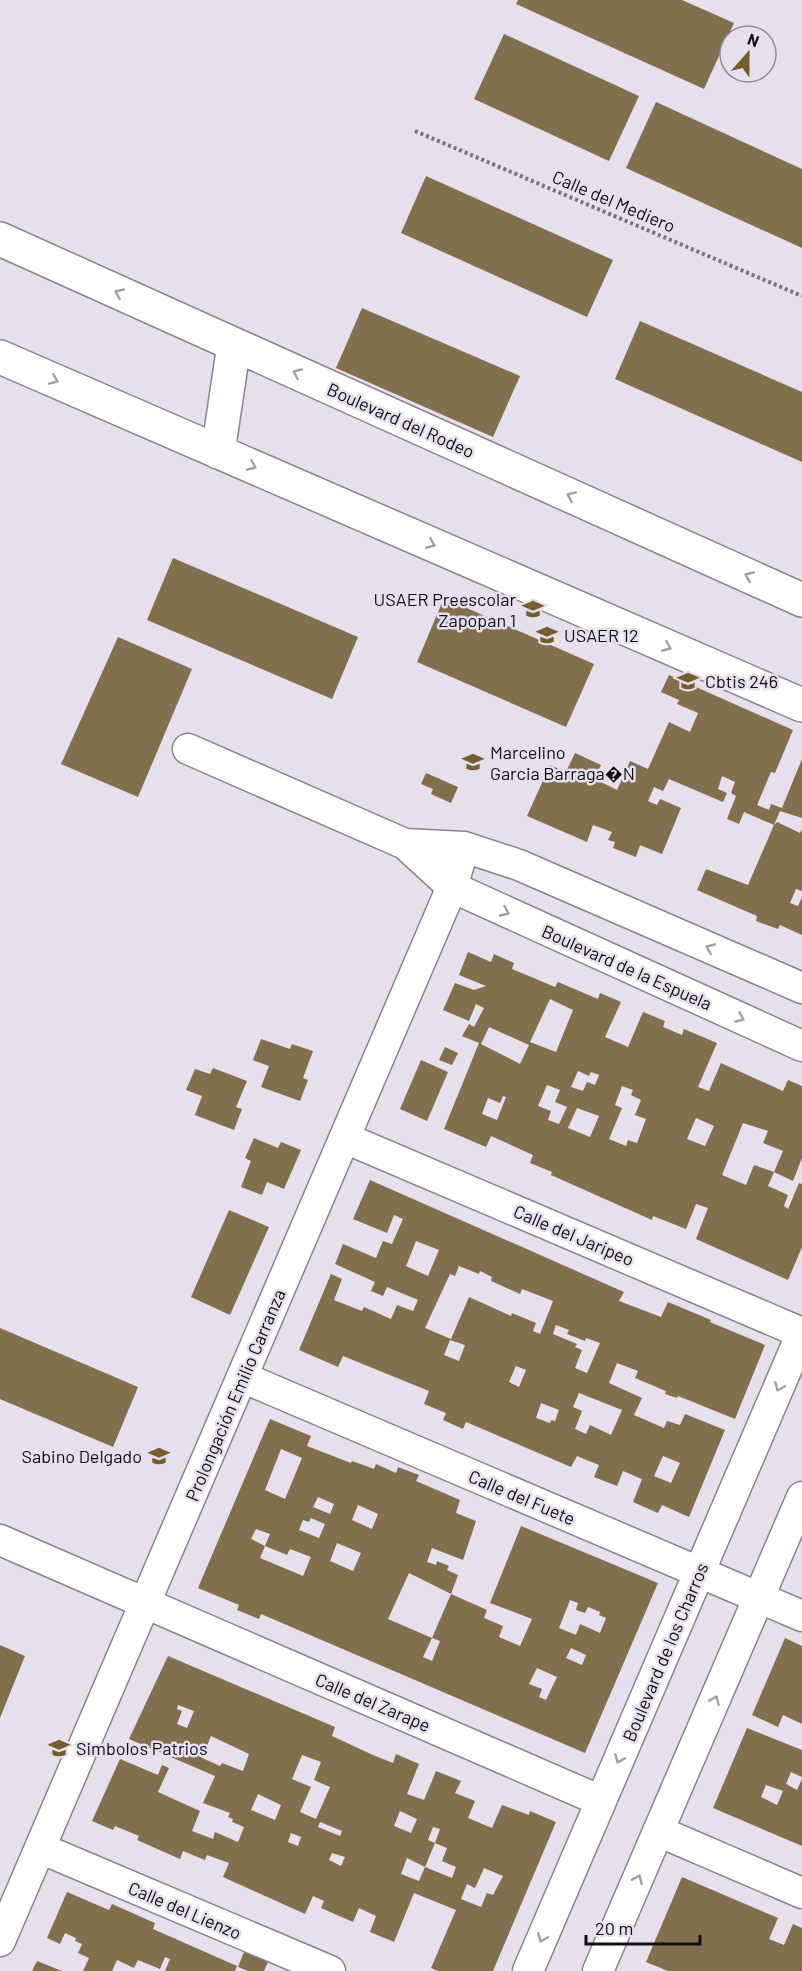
<svg xmlns="http://www.w3.org/2000/svg" width="802" height="1971" font-family="Barlow,sans-serif">
<rect width="100%" height="100%" fill="#e6dfec"/>
<path fill="#826f4e" fill-rule="evenodd" d="M 518,0 L 682,0 L 734,23 L 704,89 L 516,4 Z
M 504,34 L 639,96 L 609,161 L 474,99 Z
M 656,102 L 802,169 L 802,248 L 626,168 Z
M 426,176 L 613,260 L 587,317 L 401,233 Z
M 362,308 L 520,376 L 493,437 L 336,368 Z
M 640,321 L 802,392 L 802,462 L 615,379 Z
M 173,558 L 358,637 L 332,699 L 147,620 Z
M 444,598 L 594,664 L 566,727 L 417,662 Z
M 118,637 L 192,669 L 138,797 L 61,764 Z
M 669,675 L 793,730 L 775,773 L 771,772 L 757,805 L 769,810 L 771,804 L 782,808 L 802,759 L 802,818 L 780,811 L 774,825 L 777,822 L 800,833 L 802,829 L 802,891 L 796,889 L 790,903 L 798,906 L 802,897 L 802,935 L 780,925 L 778,929 L 756,921 L 757,916 L 697,890 L 706,869 L 748,885 L 774,825 L 744,812 L 739,824 L 727,819 L 736,796 L 731,793 L 735,782 L 722,776 L 718,789 L 727,793 L 723,802 L 669,779 L 663,791 L 654,787 L 648,801 L 657,805 L 660,799 L 681,808 L 662,854 L 640,845 L 636,857 L 613,848 L 615,842 L 608,840 L 612,832 L 593,825 L 587,842 L 527,816 L 550,765 L 566,772 L 575,753 L 601,765 L 595,779 L 617,790 L 630,761 L 648,769 L 669,722 L 690,732 L 698,713 L 677,704 L 679,700 L 661,692 Z
M 426,773 L 458,787 L 451,803 L 431,794 L 433,789 L 421,784 Z
M 468,952 L 491,962 L 494,954 L 514,963 L 512,969 L 555,987 L 558,982 L 598,999 L 600,993 L 621,1002 L 605,1037 L 628,1047 L 643,1012 L 665,1021 L 663,1027 L 682,1035 L 684,1029 L 717,1043 L 698,1087 L 709,1091 L 721,1063 L 783,1091 L 788,1080 L 802,1086 L 802,1158 L 793,1181 L 774,1172 L 783,1151 L 763,1143 L 768,1131 L 743,1123 L 722,1175 L 746,1185 L 754,1165 L 774,1172 L 768,1186 L 788,1195 L 784,1206 L 788,1209 L 799,1183 L 802,1184 L 802,1247 L 788,1280 L 696,1239 L 708,1208 L 696,1204 L 686,1229 L 653,1216 L 652,1220 L 551,1175 L 552,1172 L 530,1163 L 533,1155 L 491,1136 L 486,1147 L 444,1129 L 479,1043 L 462,1036 L 469,1024 L 474,1027 L 484,1008 L 476,1004 L 469,1021 L 443,1010 L 455,983 L 474,990 L 486,986 L 459,975 ZM 550,999 L 573,1010 L 556,1052 L 530,1042 ZM 489,1027 L 529,1045 L 520,1064 L 481,1044 ZM 578,1071 L 589,1076 L 591,1072 L 599,1075 L 595,1085 L 587,1082 L 583,1091 L 571,1087 ZM 547,1085 L 560,1090 L 555,1102 L 567,1107 L 559,1124 L 548,1120 L 551,1111 L 538,1106 ZM 622,1086 L 633,1090 L 631,1095 L 641,1100 L 635,1115 L 646,1119 L 637,1143 L 628,1140 L 626,1146 L 609,1139 L 622,1108 L 615,1105 ZM 503,1096 L 506,1097 L 497,1120 L 482,1114 L 488,1098 L 500,1103 ZM 577,1108 L 599,1116 L 590,1137 L 568,1128 ZM 696,1118 L 714,1126 L 705,1146 L 687,1139 Z
M 261,1039 L 290,1049 L 292,1044 L 313,1051 L 303,1078 L 308,1080 L 300,1101 L 261,1087 L 269,1066 L 253,1060 Z
M 445,1047 L 458,1053 L 452,1065 L 439,1060 Z
M 421,1060 L 448,1072 L 427,1121 L 400,1109 Z
M 213,1068 L 247,1081 L 236,1107 L 242,1109 L 234,1130 L 195,1115 L 202,1096 L 186,1090 L 195,1069 L 210,1074 Z
M 254,1138 L 278,1148 L 281,1142 L 301,1150 L 284,1189 L 267,1182 L 262,1195 L 241,1187 L 251,1161 L 245,1158 Z
M 370,1180 L 624,1292 L 619,1301 L 661,1317 L 668,1302 L 711,1320 L 710,1322 L 765,1345 L 735,1419 L 678,1396 L 677,1398 L 665,1394 L 666,1391 L 635,1378 L 638,1371 L 617,1363 L 609,1383 L 642,1398 L 634,1415 L 664,1428 L 667,1421 L 680,1425 L 685,1414 L 725,1430 L 689,1517 L 662,1505 L 658,1513 L 633,1502 L 642,1479 L 623,1471 L 617,1486 L 594,1477 L 599,1465 L 577,1456 L 571,1467 L 466,1422 L 463,1429 L 443,1420 L 446,1413 L 424,1404 L 429,1391 L 343,1356 L 338,1367 L 299,1350 L 331,1274 L 342,1279 L 334,1300 L 362,1311 L 364,1307 L 391,1319 L 397,1305 L 413,1311 L 418,1300 L 387,1287 L 383,1296 L 371,1291 L 375,1282 L 335,1264 L 343,1244 L 376,1258 L 383,1241 L 392,1244 L 403,1219 L 394,1215 L 387,1233 L 353,1219 ZM 416,1241 L 439,1250 L 428,1276 L 406,1266 ZM 459,1266 L 479,1274 L 480,1271 L 492,1277 L 491,1281 L 520,1294 L 522,1289 L 553,1301 L 540,1334 L 533,1331 L 536,1323 L 512,1313 L 511,1316 L 469,1297 L 451,1339 L 425,1328 L 450,1274 L 455,1276 ZM 556,1325 L 569,1330 L 567,1334 L 585,1341 L 586,1338 L 600,1343 L 587,1373 L 575,1368 L 582,1350 L 575,1347 L 577,1344 L 553,1334 ZM 450,1340 L 465,1345 L 459,1361 L 444,1355 ZM 516,1366 L 526,1370 L 519,1387 L 509,1382 ZM 579,1393 L 622,1410 L 611,1435 L 590,1425 L 586,1434 L 575,1429 L 582,1411 L 573,1407 ZM 541,1403 L 559,1410 L 555,1421 L 551,1420 L 550,1423 L 536,1418 ZM 663,1456 L 680,1463 L 671,1483 L 654,1476 Z
M 229,1210 L 269,1227 L 230,1315 L 191,1297 Z
M 0,1328 L 138,1387 L 113,1447 L 0,1399 Z
M 270,1419 L 311,1436 L 307,1446 L 351,1463 L 352,1461 L 374,1469 L 376,1464 L 396,1473 L 398,1467 L 419,1475 L 416,1481 L 460,1500 L 456,1513 L 476,1521 L 463,1560 L 432,1548 L 427,1562 L 436,1565 L 437,1561 L 449,1566 L 447,1570 L 458,1575 L 451,1594 L 409,1573 L 388,1619 L 432,1638 L 451,1594 L 487,1610 L 484,1618 L 503,1626 L 499,1637 L 520,1646 L 532,1619 L 490,1603 L 521,1526 L 658,1583 L 585,1753 L 261,1614 L 259,1619 L 237,1610 L 239,1605 L 198,1588 ZM 281,1449 L 302,1458 L 285,1499 L 265,1490 ZM 318,1497 L 334,1504 L 330,1514 L 313,1507 ZM 358,1505 L 378,1514 L 372,1529 L 352,1520 ZM 311,1518 L 325,1524 L 319,1538 L 299,1530 L 303,1520 L 309,1522 ZM 256,1529 L 270,1534 L 265,1546 L 287,1555 L 290,1549 L 311,1557 L 303,1576 L 260,1558 L 265,1546 L 251,1539 ZM 337,1543 L 361,1553 L 353,1571 L 330,1561 ZM 570,1600 L 578,1603 L 576,1610 L 585,1613 L 588,1607 L 600,1612 L 599,1615 L 606,1618 L 600,1633 L 580,1624 L 576,1635 L 559,1628 ZM 432,1638 L 440,1641 L 432,1661 L 423,1657 ZM 571,1648 L 586,1655 L 582,1665 L 566,1658 ZM 537,1668 L 557,1677 L 546,1700 L 539,1697 L 542,1689 L 529,1684 Z
M 785,1638 L 802,1646 L 802,1724 L 783,1715 L 778,1727 L 752,1715 Z
M 0,1645 L 25,1656 L 0,1718 Z
M 168,1656 L 335,1727 L 332,1736 L 373,1755 L 393,1763 L 396,1754 L 419,1764 L 407,1794 L 424,1800 L 436,1771 L 461,1781 L 455,1793 L 475,1801 L 468,1818 L 492,1828 L 502,1805 L 529,1815 L 530,1811 L 556,1822 L 493,1971 L 438,1971 L 431,1968 L 456,1910 L 414,1893 L 394,1942 L 370,1932 L 376,1916 L 359,1908 L 353,1922 L 321,1908 L 324,1901 L 313,1896 L 305,1914 L 223,1877 L 229,1863 L 207,1855 L 205,1860 L 183,1851 L 180,1859 L 137,1840 L 139,1836 L 115,1826 L 113,1830 L 92,1821 L 120,1759 L 158,1775 L 162,1765 L 169,1768 L 158,1792 L 200,1811 L 192,1831 L 213,1839 L 215,1832 L 238,1842 L 244,1827 L 232,1822 L 233,1819 L 228,1817 L 230,1813 L 203,1803 L 215,1776 L 129,1739 ZM 178,1705 L 194,1711 L 187,1728 L 177,1724 L 182,1711 L 177,1709 ZM 211,1736 L 249,1754 L 243,1771 L 222,1763 L 220,1766 L 202,1758 ZM 302,1755 L 321,1762 L 314,1780 L 330,1787 L 316,1819 L 300,1812 L 311,1787 L 292,1779 ZM 258,1794 L 281,1805 L 275,1820 L 251,1810 ZM 400,1811 L 417,1819 L 411,1833 L 394,1826 ZM 320,1822 L 342,1831 L 340,1836 L 318,1827 ZM 433,1827 L 440,1829 L 435,1843 L 428,1840 ZM 291,1833 L 301,1837 L 298,1846 L 288,1842 ZM 435,1843 L 447,1848 L 442,1861 L 456,1867 L 452,1878 L 425,1867 ZM 332,1853 L 345,1857 L 341,1866 L 329,1860 ZM 407,1858 L 425,1867 L 419,1881 L 401,1874 ZM 484,1868 L 503,1876 L 493,1895 L 487,1893 L 481,1907 L 461,1899 L 467,1884 L 475,1888 Z
M 747,1728 L 802,1750 L 802,1777 L 791,1772 L 786,1784 L 797,1790 L 802,1779 L 802,1846 L 713,1808 ZM 766,1785 L 783,1791 L 777,1805 L 761,1797 Z
M 682,1877 L 778,1918 L 769,1939 L 784,1945 L 793,1924 L 802,1928 L 802,1971 L 668,1971 L 646,1962 Z
M 67,1892 L 109,1910 L 112,1904 L 155,1923 L 153,1929 L 237,1966 L 235,1971 L 165,1971 L 170,1959 L 165,1957 L 160,1969 L 138,1960 L 134,1968 L 117,1960 L 112,1971 L 83,1971 L 89,1958 L 78,1953 L 82,1944 L 75,1941 L 76,1938 L 65,1933 L 60,1944 L 47,1938 Z
M 244,1952 L 268,1962 L 264,1971 L 248,1971 L 238,1967 Z
M 37,1961 L 62,1971 L 32,1971 Z"/>
<g fill="none" stroke-linecap="round" stroke-linejoin="round">
<defs>
<path id="street" d="M 188,749 L 405,844 L 452,887 L 802,1046
M 405,844 L 464,847 L 519,865 L 802,988
M 345,1138 L 802,1333
M 242,1377 L 802,1616
M 0,1540 L 601,1801
M 658,1831 L 802,1893
M 40,1848 L 330,1971
M 0,1941 L 452,887 L 464,847
M 528,1971 L 802,1333
M 598,1971 L 802,1497"/>
<path id="secondary" d="M 0,239 L 802,600
M 0,357 L 802,705
M 218,452 L 234,345"/>
</defs>
<use href="#street" stroke="#8a838f" stroke-width="33"/>
<use href="#secondary" stroke="#8a838f" stroke-width="36"/>
<path stroke="#77727b" stroke-width="4" stroke-dasharray="3 3" stroke-linecap="butt" d="M 415,131 L 802,296"/>
<use href="#street" stroke="#fff" stroke-width="30"/>
<use href="#secondary" stroke="#fff" stroke-width="33"/>
</g>
<defs><path id="oneway-chevron" d="M-2-3.5L2.5 0L-2 3.5" fill="none" stroke-width="1.6" stroke-linecap="round" stroke-linejoin="round" transform="scale(1.5)"/></defs>
<g stroke="#a09fa1">
<use href="#oneway-chevron" transform="translate(119 293) rotate(-156)"/>
<use href="#oneway-chevron" transform="translate(297 373) rotate(-156)"/>
<use href="#oneway-chevron" transform="translate(54 380) rotate(23)"/>
<use href="#oneway-chevron" transform="translate(252 466) rotate(23)"/>
<use href="#oneway-chevron" transform="translate(571 496) rotate(-156)"/>
<use href="#oneway-chevron" transform="translate(431 544) rotate(23)"/>
<use href="#oneway-chevron" transform="translate(749 576) rotate(-156)"/>
<use href="#oneway-chevron" transform="translate(667 647) rotate(23)"/>
<use href="#oneway-chevron" transform="translate(505 912) rotate(25)"/>
<use href="#oneway-chevron" transform="translate(710 948) rotate(-157)"/>
<use href="#oneway-chevron" transform="translate(740 1018) rotate(24)"/>
<use href="#oneway-chevron" transform="translate(779 1387) rotate(113)"/>
<use href="#oneway-chevron" transform="translate(715 1700) rotate(-67)"/>
<use href="#oneway-chevron" transform="translate(619 1759) rotate(113)"/>
<use href="#oneway-chevron" transform="translate(638 1879) rotate(-67)"/>
<use href="#oneway-chevron" transform="translate(542 1938) rotate(113)"/>
</g>
<defs>
<symbol id="school-bare" viewBox="-9 -9 18 18"><path d="M0-5L7-2L0 1L-7-2ZM-4 1L0 2.5L4 1V4Q0 6-4 4Z" fill="#765d2e" stroke="#e6dfec" stroke-width="2.5" paint-order="stroke"/></symbol>
<symbol id="university-bare" viewBox="-9 -9 18 18"><path d="M0-5L7-2L0 1L-7-2ZM-4 1L0 2.5L4 1V4Q0 6-4 4Z" fill="#765d2e" stroke="#e6dfec" stroke-width="2.5" paint-order="stroke"/></symbol>
</defs>
<g fill-rule="evenodd">
<use href="#school-bare" x="518" y="594" width="30" height="30"/>
<use href="#school-bare" x="532" y="620" width="30" height="30"/>
<use href="#university-bare" x="673" y="666" width="30" height="30"/>
<use href="#school-bare" x="458" y="747" width="30" height="30"/>
<use href="#school-bare" x="144" y="1441" width="30" height="30"/>
<use href="#school-bare" x="44" y="1733" width="30" height="30"/>
</g>
<g text-anchor="middle" dominant-baseline="central" stroke-width="5" stroke-linejoin="round" paint-order="stroke">
<g font-size="18" fill="#120f14" stroke="#e6dfec">
<text transform="translate(614 201) rotate(23)">Calle del Mediero</text>
<text transform="translate(401 420) rotate(24)">Boulevard del Rodeo</text>
<text transform="translate(627 967) rotate(24)">Boulevard de la Espuela</text>
<text transform="translate(574 1235) rotate(23)">Calle del Jaripeo</text>
<text transform="translate(235 1395) rotate(-67)">Prolongación Emilio Carranza</text>
<text transform="translate(522 1497) rotate(23)">Calle del Fuete</text>
<text transform="translate(665 1652) rotate(-67)">Boulevard de los Charros</text>
<text transform="translate(373 1702) rotate(23)">Calle del Zarape</text>
<text transform="translate(185 1910) rotate(23)">Calle del Lienzo</text>
</g>
<g font-size="18" fill="#120f14" stroke="#e6dfec" text-anchor="start">
<text x="516" y="599" text-anchor="end">USAER Preescolar<tspan x="516" dy="21">Zapopan 1</tspan></text>
<text x="564" y="635">USAER 12</text>
<text x="705" y="681">Cbtis 246</text>
<text x="490" y="752">Marcelino<tspan x="490" dy="21">Garcia Barraga�N</tspan></text>
<text x="142" y="1456" text-anchor="end">Sabino Delgado</text>
<text x="76" y="1748">Simbolos Patrios</text>
</g>
</g>
<g transform="translate(748 54) rotate(21)"><circle r="28" fill="#e6dfec" stroke="#918c96" stroke-width="1.5"/>
<path d="M0-4.5L10 22L0 15L-10 22Z" fill="#765d2e"/>
<text y="-9" font-size="16" font-weight="bold" text-anchor="middle" fill="#120f14">N</text>
</g>
<path d="M586 1935v9h114v-9" fill="none" stroke="#120f14" stroke-width="3"/>
<text x="595" y="1935" font-size="18" fill="#120f14" stroke="#e6dfec" stroke-width="4.5" paint-order="stroke">20 m</text>
</svg>
